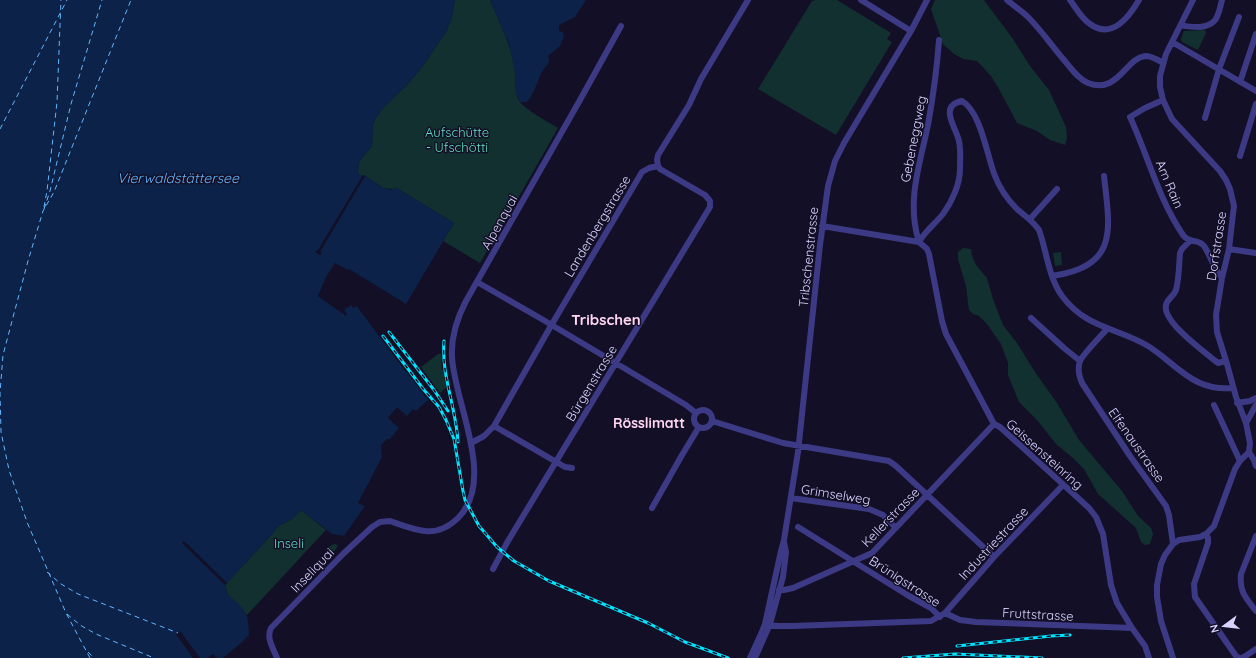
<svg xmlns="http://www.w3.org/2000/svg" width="1256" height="658" font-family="Quicksand,sans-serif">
<rect width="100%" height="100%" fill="#130f26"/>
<path fill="#12302f" d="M 455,0 L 490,0 C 500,24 512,46 515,72 C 516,82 514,94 520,102 C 526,110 548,122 558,128 L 521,193 L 480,263 L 443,241 L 454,223 L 400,190 L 383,188 L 364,175 L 360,176 L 358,172 L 359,162 L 372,146 L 373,124 L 376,118 L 382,109 L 407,85 L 422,67 L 446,32 L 452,17 Z
M 816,0 L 837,0 L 891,33 L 887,39 L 892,42 L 836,135 L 758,89 L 812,1 Z
M 935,0 L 984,0 L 1013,39 L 1030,66 L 1049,90 L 1066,127 L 1067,138 L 1065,145 L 1050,140 L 1037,131 L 1017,123 L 999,89 L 991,76 L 977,61 L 963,59 L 954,54 L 943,44 L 931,9 Z
M 1205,30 L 1206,33 L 1198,50 L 1182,42 L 1181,39 L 1184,31 Z
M 963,248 L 971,249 L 972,256 L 976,265 L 987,278 L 993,299 L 1003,325 L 1017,343 L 1035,372 L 1057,403 L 1079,440 L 1122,491 L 1138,516 L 1151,528 L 1153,534 L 1150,544 L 1145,545 L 1141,542 L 1136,528 L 1098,494 L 1084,469 L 1073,458 L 1056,444 L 1037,420 L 1019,402 L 1008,375 L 1008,363 L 1001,344 L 987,324 L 979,316 L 973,314 L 969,310 L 966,286 L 958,259 L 958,252 Z
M 1061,252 L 1062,265 L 1055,266 L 1053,253 Z
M 438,354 L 441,354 L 442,370 L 446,370 L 448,378 L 444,378 L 447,387 L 440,393 L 421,367 Z
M 301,510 L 326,530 L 247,615 L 236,602 L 228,595 L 225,585 L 264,543 L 276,529 L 280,525 L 292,519 Z
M 334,544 L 338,545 L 336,549 L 329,557 L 328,547 Z"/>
<path fill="#0c2248" d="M 0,0 L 455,0 L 452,17 L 446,32 L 422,67 L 407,85 L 382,109 L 376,118 L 373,124 L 372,146 L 359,162 L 358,172 L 360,176 L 364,175 L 383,188 L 392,190 L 396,187 L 400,190 L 454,223 L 406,304 L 349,269 L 348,270 L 335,263 L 326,277 L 318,296 L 346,316 L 347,314 L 344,310 L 351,305 L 353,308 L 357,306 L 428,400 L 416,411 L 413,409 L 407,416 L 397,407 L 388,418 L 399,428 L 390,439 L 387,439 L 381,445 L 382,457 L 358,503 L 365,506 L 344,536 L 332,534 L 301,510 L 292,519 L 280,525 L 276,529 L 264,543 L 225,585 L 228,595 C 245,608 249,613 249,635 L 241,643 L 223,658 L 217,658 L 213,654 L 208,658 L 0,658 Z
M 490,0 L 586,0 L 575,17 L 559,25 L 559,31 L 563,32 L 564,36 L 560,46 L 548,56 L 549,61 L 548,64 L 541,73 L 537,84 L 531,97 L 527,102 L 520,102 L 516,93 L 515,72 L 509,44 Z"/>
<path fill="#130f26" d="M 363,175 L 365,176 L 320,252 L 322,253 L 320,255 L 315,252 L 317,250 L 318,250 Z
M 357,304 L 407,370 L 406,372 L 356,305 Z
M 184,541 L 227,583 L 225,585 L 182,543 Z
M 180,631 L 200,658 L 193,658 L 176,634 Z"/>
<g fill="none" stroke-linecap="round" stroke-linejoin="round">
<path stroke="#62b6ff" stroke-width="1" stroke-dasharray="5 4" stroke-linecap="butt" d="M 0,129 L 67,0
M 44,207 L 47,191 L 57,102 L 61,0
M 44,209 L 50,191 L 71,104 L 102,0
M 47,572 L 61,584 L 78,594 L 178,633
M 67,614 L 80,625 L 96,634 L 154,658
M 88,652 L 94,658
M 90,658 L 66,613 L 27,522 L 9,470 L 1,432 L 0,393 L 3,355 L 28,261 L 43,211 L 54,192 L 131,0"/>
<path stroke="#3d3a85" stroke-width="6" d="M 861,0 L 911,31
M 1007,0 C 1014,6 1022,11 1028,17 C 1041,30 1052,46 1064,60 C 1071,68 1078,79 1088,83 C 1118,95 1126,57 1146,56 C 1152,56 1158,60 1163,63
M 1070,0 C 1076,8 1082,19 1090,24 C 1112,40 1129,17 1139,0
M 1181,25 C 1187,27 1193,27 1200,27 C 1218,25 1218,15 1222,0
M 1172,42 L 1256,91
M 1240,82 L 1256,34
M 1163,100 L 1145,108 L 1130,117 C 1148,156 1159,200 1183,235 C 1189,244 1198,238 1204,246 C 1211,256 1213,268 1222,278
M 1205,118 L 1219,69 L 1239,17
M 1240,156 L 1256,104
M 1030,219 L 1057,189
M 822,226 L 919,242
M 1190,241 L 1182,249 L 1180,253 C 1179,265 1179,279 1176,290 C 1174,296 1167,299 1166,305 C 1162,322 1206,353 1218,363 L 1226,361
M 919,242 C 925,231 935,224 943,214 C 952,202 960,184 960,169 C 960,160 961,150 959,141 C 956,127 938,106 962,101 C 981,112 987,156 995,176 C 1000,189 1007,199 1017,209 C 1025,216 1033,221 1039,230 C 1047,252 1048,276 1062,296 C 1087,329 1116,327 1148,346 C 1166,357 1181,375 1200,383 C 1211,388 1222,389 1233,388
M 919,242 L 927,249 L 929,254 L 942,321 L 946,334 L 994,424 L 1000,427 L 1089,508 L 1096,517 L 1103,534 L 1111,585 L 1117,603 L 1132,628 L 1145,646 L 1149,658
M 919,242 C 906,201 920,164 928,125 C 933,97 937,69 939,40
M 1229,249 L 1256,253
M 1052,276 C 1119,266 1110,230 1104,176
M 477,282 L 540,318 L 686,405 L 696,413
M 1031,318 L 1064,348 L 1080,361
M 1107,329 C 1101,336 1083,354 1080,361 C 1077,369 1079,376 1082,383 L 1130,456 L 1166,506 L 1169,515 L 1173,544
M 1237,403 L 1250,401 L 1256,398
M 1214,405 L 1240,461
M694 419a9 9 0 1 1 18 0a9 9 0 1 1-18 0Z
M 712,421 L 783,443 L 889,461 L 896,466 L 994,557
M 1246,423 L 1256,405
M 494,426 L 565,467 L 572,468
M 471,443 L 484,436 L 494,426 L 552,324 L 642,172 L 649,168 L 658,166 L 657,160 L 658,155 L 689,105 L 701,79 L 748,0
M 1249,452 L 1254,460 L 1256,466
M 791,498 L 869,509 L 883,515 L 896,528
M 652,508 L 682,455 L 699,427
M 798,527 L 909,596 L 931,608 L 940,617
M 1206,534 L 1208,538 L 1208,543 L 1194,584 L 1195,597 L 1236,656 L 1239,658
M 1256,536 L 1241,574 C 1239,592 1246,598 1256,611
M 493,569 L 508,541 L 710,207 L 710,201 L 705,195 L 660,169 L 658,166
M 779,590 L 784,590 L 793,588 L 872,553 L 994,424
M 945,613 L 960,620 L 976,622 L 1132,628
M 765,624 L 778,626 L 793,626 L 931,621 L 945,613 L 994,557 L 1063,485
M 277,658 C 273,648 266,638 271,628 L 343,554 L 372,527 L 380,522 L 390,521 C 415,530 436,540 458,518 C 497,480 454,402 452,357 C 451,337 457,318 466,301 L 580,100 L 621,26
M 750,658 L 761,634 L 765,624 L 781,551 L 784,540 L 798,452 L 820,245 L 828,186 L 835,161 L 844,143 L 911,31 L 927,0
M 755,658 L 770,624 L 783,577 L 786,552 L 784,542
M 1173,658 L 1161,621 L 1157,597 L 1157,585 L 1161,564 L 1165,555 L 1173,544 L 1179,540 L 1200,537 L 1206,534 L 1214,526 L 1235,469 L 1240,461 L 1249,452 L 1250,443 L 1246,423 L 1236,397 L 1227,364 L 1217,332 L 1216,315 L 1222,278 L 1229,249 L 1233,214 L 1234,206 L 1230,189 L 1226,180 L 1220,171 L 1172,119 L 1163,100 L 1160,87 L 1160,76 L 1166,54 L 1193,0
M 1241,658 L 1244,657 L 1256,649"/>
<defs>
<path id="rail" d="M 389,332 L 434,390 L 448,411
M 383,336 L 424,390 L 439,407 L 446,420 L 454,439 L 463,491 L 465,500 L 479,526 L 497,547 L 514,561 L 549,581 L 648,623 L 685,642 L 728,658
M 444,341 C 441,375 456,407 458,442
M 957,646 L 1051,636 L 1070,635
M 903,658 L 955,654 L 1042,658"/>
</defs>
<use href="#rail" stroke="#00e5ff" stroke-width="3"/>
<use href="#rail" stroke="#130f26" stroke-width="1.5" stroke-dasharray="4.5" stroke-linecap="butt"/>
</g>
<g text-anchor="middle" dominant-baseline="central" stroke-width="3" stroke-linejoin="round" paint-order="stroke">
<g font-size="13" fill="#5fe0c0" stroke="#130f26">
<text x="457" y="132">Aufschütte<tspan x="457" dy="15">- Ufschötti</tspan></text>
<text x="289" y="543">Inseli</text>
</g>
<g font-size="13" fill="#d9d4ff" stroke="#130f26">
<text transform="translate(913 139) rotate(-79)">Gebeneggweg</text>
<text transform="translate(1170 184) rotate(67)">Am Rain</text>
<text transform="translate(499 222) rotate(-61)">Alpenquai</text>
<text transform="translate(597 226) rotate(-59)">Landenbergstrasse</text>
<text transform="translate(1216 246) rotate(-81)">Dorfstrasse</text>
<text transform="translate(808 257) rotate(-84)">Tribschenstrasse</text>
<text transform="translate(591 383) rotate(-59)">Bürgenstrasse</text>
<text transform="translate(1137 445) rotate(55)">Elfenaustrasse</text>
<text transform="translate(1045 454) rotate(42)">Geissensteinring</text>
<text transform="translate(836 494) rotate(9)">Grimselweg</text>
<text transform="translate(890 517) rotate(-46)">Kellerstrasse</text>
<text transform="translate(993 543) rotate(-47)">Industriestrasse</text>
<text transform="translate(312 570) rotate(-46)">Inseliquai</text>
<text transform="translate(905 581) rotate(33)">Brünigstrasse</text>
<text transform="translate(1038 614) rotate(3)">Fruttstrasse</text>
</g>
<g font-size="14" font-style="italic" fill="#62b6ff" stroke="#130f26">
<text x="178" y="178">Vierwaldstättersee</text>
</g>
<g font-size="14" font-weight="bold" fill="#ffd6f0" stroke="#130f26">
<text x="649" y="423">Rösslimatt</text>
</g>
<g font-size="15" font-weight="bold" fill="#ffd6f0" stroke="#130f26">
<text x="606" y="319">Tribschen</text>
</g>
</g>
<g transform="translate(1224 626) rotate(255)" stroke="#130f26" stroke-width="3" paint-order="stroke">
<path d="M0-3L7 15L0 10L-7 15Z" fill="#d9d4ff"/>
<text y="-6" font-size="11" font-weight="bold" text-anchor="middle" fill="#d9d4ff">N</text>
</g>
</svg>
